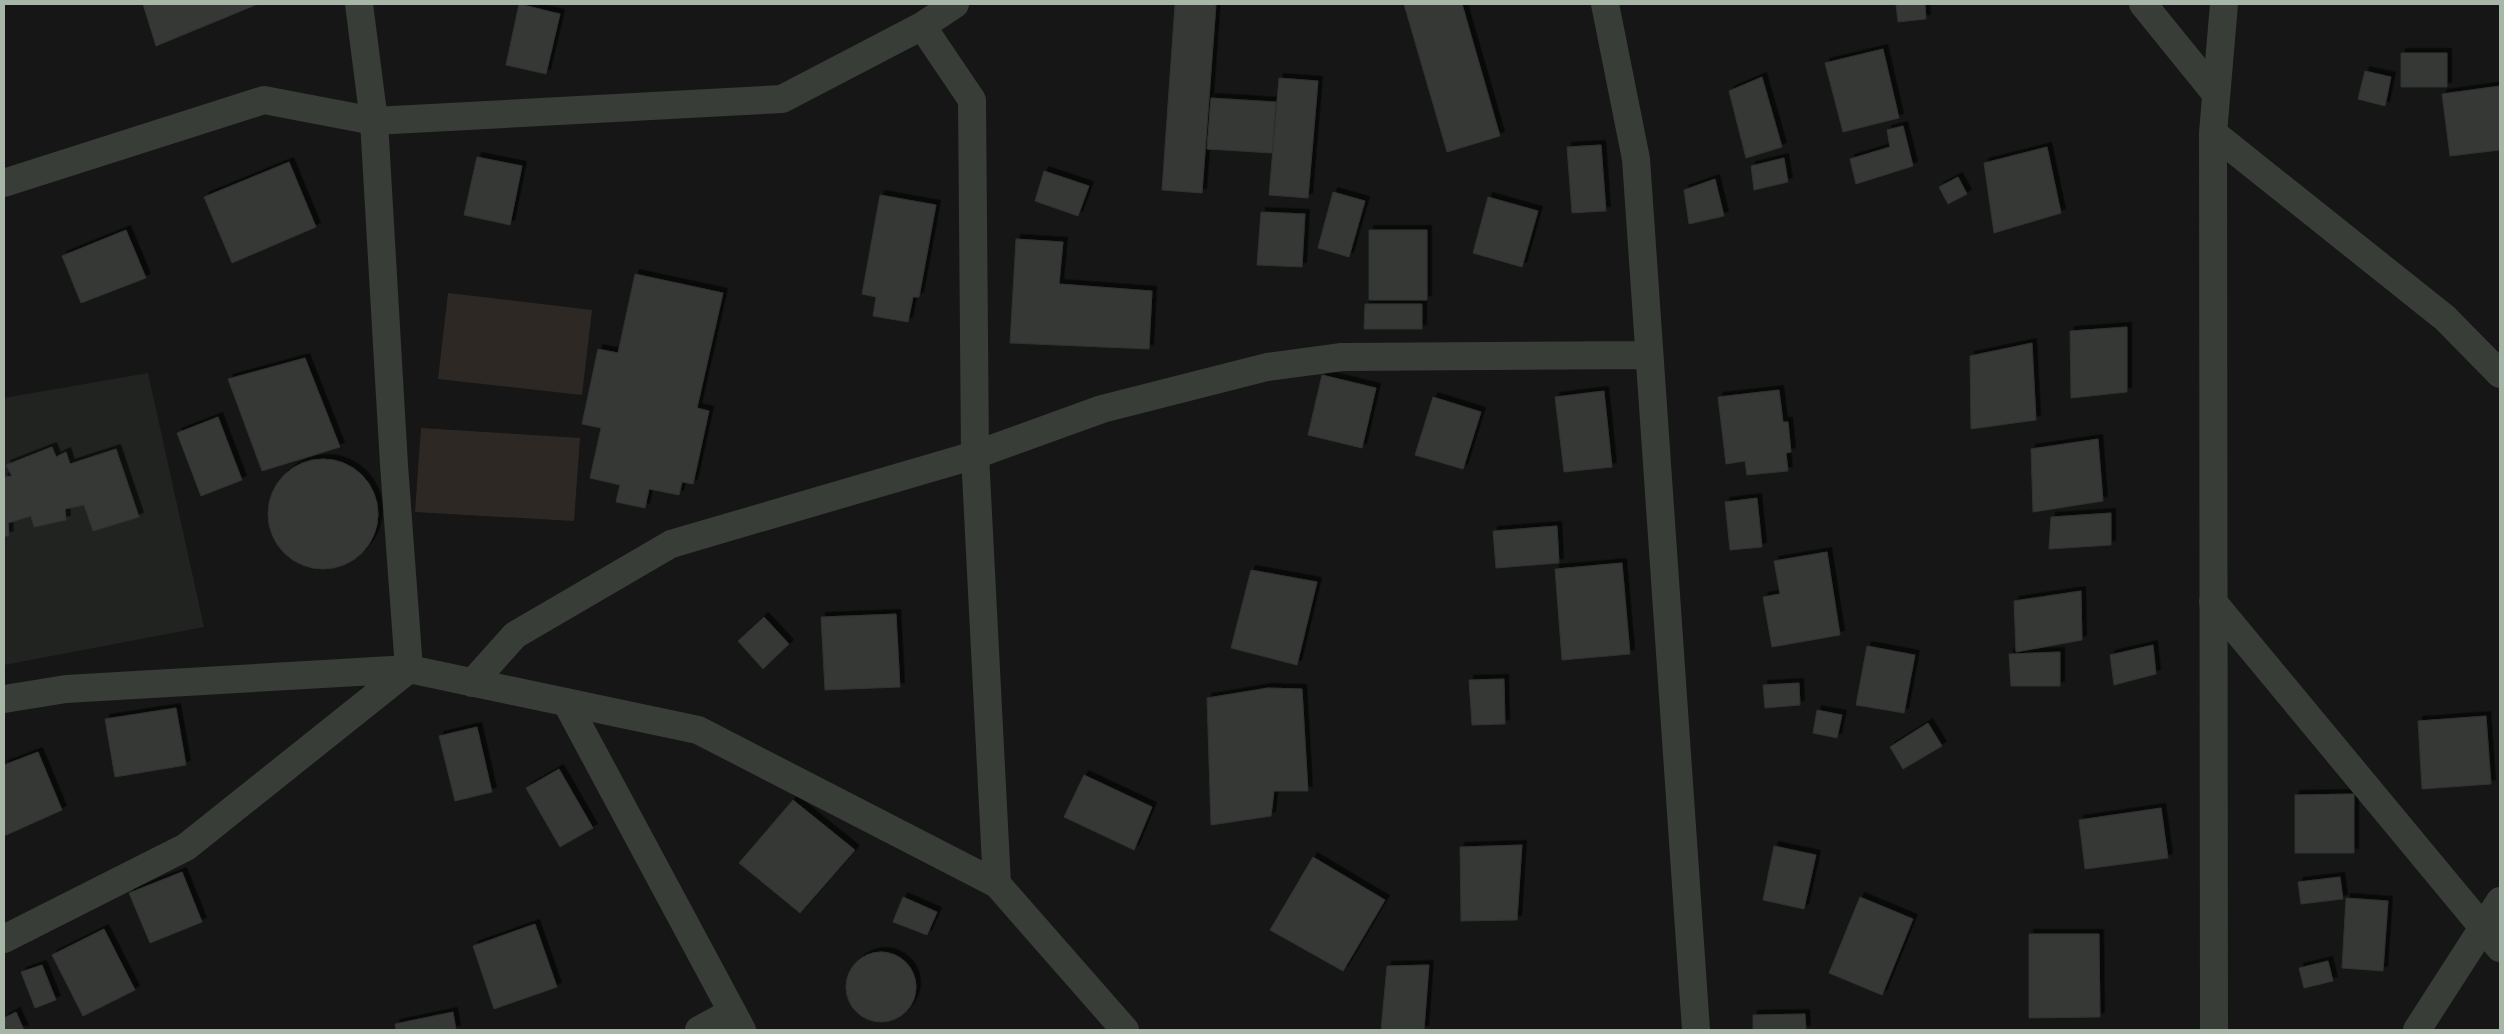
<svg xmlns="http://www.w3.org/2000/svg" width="2504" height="1034" font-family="'PT Sans',sans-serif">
<defs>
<filter id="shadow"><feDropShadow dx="4.5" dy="-4.5" stdDeviation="0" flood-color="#0009"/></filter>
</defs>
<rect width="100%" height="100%" fill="#151615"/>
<path fill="#212321" d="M 148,373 L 204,627 L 4,665 L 4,398 Z"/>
<path fill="#2e2825" d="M 448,293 L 592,310 L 582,395 L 438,379 Z
M 421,428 L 580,438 L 574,521 L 415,512 Z"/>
<path fill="#353835" stroke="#2f3230" filter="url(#shadow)" d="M 143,4 L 258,4 L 156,46 Z
M 519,4 L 560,14 L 546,74 L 506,65 Z
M 1175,4 L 1216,4 L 1202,193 L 1162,190 Z
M 1404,4 L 1462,4 L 1500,136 L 1447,152 Z
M 1896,4 L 1925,4 L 1926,19 L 1898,22 Z
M 1883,49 L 1899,118 L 1843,132 L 1825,63 Z
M 2401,53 L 2447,53 L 2447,87 L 2401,87 Z
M 2365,71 L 2391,77 L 2385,106 L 2358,99 Z
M 1762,77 L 1782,147 L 1746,158 L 1729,91 Z
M 1279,78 L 1318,81 L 1308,198 L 1269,195 Z
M 2500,86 L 2500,150 L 2450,156 L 2442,94 Z
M 1211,98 L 1276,102 L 1272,153 L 1207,149 Z
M 1903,126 L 1913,166 L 1856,184 L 1850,159 L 1890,147 L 1887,130 Z
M 1601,145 L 1606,211 L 1572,213 L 1567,147 Z
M 2047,147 L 2061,213 L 1994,233 L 1984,163 Z
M 477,157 L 522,166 L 510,225 L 464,215 Z
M 1784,158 L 1788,182 L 1754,190 L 1751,166 Z
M 289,162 L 316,227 L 232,263 L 204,197 Z
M 1044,171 L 1089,186 L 1078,216 L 1035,201 Z
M 1958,177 L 1967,194 L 1948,204 L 1939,187 Z
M 1715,179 L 1724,216 L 1689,224 L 1684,190 Z
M 1333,192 L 1365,201 L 1349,257 L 1318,248 Z
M 880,195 L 936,205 L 919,297 L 913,297 L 908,322 L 873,316 L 876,297 L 862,294 Z
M 1488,197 L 1538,211 L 1522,267 L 1473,253 Z
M 1261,212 L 1305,214 L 1302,267 L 1257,265 Z
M 126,230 L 146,278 L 81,303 L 62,256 Z
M 1369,230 L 1427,230 L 1427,300 L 1369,300 Z
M 1016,239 L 1063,242 L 1059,284 L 1152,291 L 1149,349 L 1010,343 Z
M 635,274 L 723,293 L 697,408 L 709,411 L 693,484 L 682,482 L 679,495 L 649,489 L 645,508 L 616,502 L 620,485 L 590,478 L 601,428 L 582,424 L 598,349 L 618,353 Z
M 1365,304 L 1422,304 L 1422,329 L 1364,329 Z
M 2127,327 L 2127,392 L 2071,398 L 2070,331 Z
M 2032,343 L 2036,420 L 1971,429 L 1970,356 Z
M 305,358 L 340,447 L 262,471 L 228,379 Z
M 1322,375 L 1376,388 L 1362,448 L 1308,435 Z
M 1779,390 L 1783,422 L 1788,422 L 1791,452 L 1786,453 L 1788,471 L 1747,475 L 1745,461 L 1726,464 L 1718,397 Z
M 1604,391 L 1612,467 L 1564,472 L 1555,397 Z
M 1433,397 L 1481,412 L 1463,469 L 1415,455 Z
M 218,417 L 242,480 L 201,496 L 177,433 Z
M 2098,439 L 2103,501 L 2033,512 L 2031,449 Z
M 52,447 L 56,457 L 66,452 L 70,464 L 116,449 L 139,517 L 93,531 L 84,505 L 65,509 L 66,520 L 34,527 L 31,516 L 8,523 L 9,535 L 4,537 L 4,477 L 12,476 L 6,465 Z
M268 514a55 55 0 1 1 110 0a55 55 0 1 1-110 0Z
M 1757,498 L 1762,547 L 1730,550 L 1725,502 Z
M 2111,513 L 2111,545 L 2049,549 L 2051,517 Z
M 1557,526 L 1559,563 L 1496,568 L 1493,531 Z
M 1827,552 L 1840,635 L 1772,647 L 1763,597 L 1780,594 L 1774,561 Z
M 1622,563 L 1630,654 L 1562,660 L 1555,569 Z
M 1251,570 L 1317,582 L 1297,665 L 1231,648 Z
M 2081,591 L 2082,640 L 2016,652 L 2014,601 Z
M 896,614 L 900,687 L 825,690 L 821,617 Z
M 764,617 L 789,644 L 763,669 L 738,641 Z
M 2153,645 L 2156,674 L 2114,685 L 2110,655 Z
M 1867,646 L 1915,655 L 1904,713 L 1856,705 Z
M 2060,652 L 2060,686 L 2011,686 L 2009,654 Z
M 1504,679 L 1505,724 L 1472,725 L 1469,680 Z
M 1799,683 L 1800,705 L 1765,708 L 1763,685 Z
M 1268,688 L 1302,689 L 1308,791 L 1274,791 L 1271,816 L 1211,825 L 1207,698 Z
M 176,708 L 186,765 L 115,777 L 105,719 Z
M 1817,710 L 1842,715 L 1837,738 L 1813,733 Z
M 2486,716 L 2491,784 L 2422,789 L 2418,721 Z
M 1928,723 L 1942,746 L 1903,769 L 1890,747 Z
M 477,727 L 492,792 L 455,801 L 439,736 Z
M 38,752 L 62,810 L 4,836 L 4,765 Z
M 559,769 L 593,828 L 560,847 L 526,788 Z
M 1084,775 L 1152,807 L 1134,850 L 1064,817 Z
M 2354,794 L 2354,853 L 2295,853 L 2295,795 Z
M 793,800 L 855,850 L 800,913 L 739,863 Z
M 2161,808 L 2168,858 L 2085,869 L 2079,820 Z
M 1522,845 L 1517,920 L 1461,921 L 1460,847 Z
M 1774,846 L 1816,855 L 1804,909 L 1763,900 Z
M 1313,857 L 1385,900 L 1343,971 L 1270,930 Z
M 182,872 L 202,922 L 150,943 L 129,893 Z
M 2340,877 L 2343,899 L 2301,904 L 2298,882 Z
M 903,897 L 937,912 L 927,935 L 893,922 Z
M 1860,897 L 1913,919 L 1882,995 L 1829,973 Z
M 2346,898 L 2388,901 L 2383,971 L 2342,968 Z
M 535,924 L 557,987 L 494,1009 L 473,946 Z
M 104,929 L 135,990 L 83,1016 L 52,955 Z
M 2029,934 L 2099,934 L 2100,1017 L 2029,1018 Z
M846 987a35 35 0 1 1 70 0a35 35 0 1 1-70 0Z
M 2328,961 L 2333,981 L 2304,988 L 2299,968 Z
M 42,965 L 56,1000 L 35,1008 L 21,972 Z
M 1429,965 L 1424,1030 L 1381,1030 L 1387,966 Z
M 16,1012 L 24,1030 L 4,1030 L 4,1018 Z
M 453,1012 L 456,1030 L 396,1030 L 395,1024 Z
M 1805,1014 L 1806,1030 L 1753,1030 L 1753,1015 Z"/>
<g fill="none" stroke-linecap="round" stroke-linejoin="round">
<path stroke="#383d38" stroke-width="28" d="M 1605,4 L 1636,159 L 1696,1030
M 2143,4 L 2216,94
M 922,26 L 972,100 L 975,455 L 997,884
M 2213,133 L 2445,318 L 2500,374
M 4,183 L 264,100 L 374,121 L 782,99 L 922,26 L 955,4
M 2213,602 L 2500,948
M 472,683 L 515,635 L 671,544 L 975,455 L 1102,409 L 1267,367 L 1342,357 L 1649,355
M 4,699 L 66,689 L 409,669 L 698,730 L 997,884 L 1125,1030
M 566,702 L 742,1030
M 4,939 L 186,847 L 409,669 L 394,465 L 374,121 L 359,4
M 699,1030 L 732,1012
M 2417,1030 L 2500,901"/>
<path stroke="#383d38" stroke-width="28" d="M 2214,1030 L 2213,133 L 2224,4"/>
</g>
<rect width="2504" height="1034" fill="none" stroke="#a8b6a7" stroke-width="10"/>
</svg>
